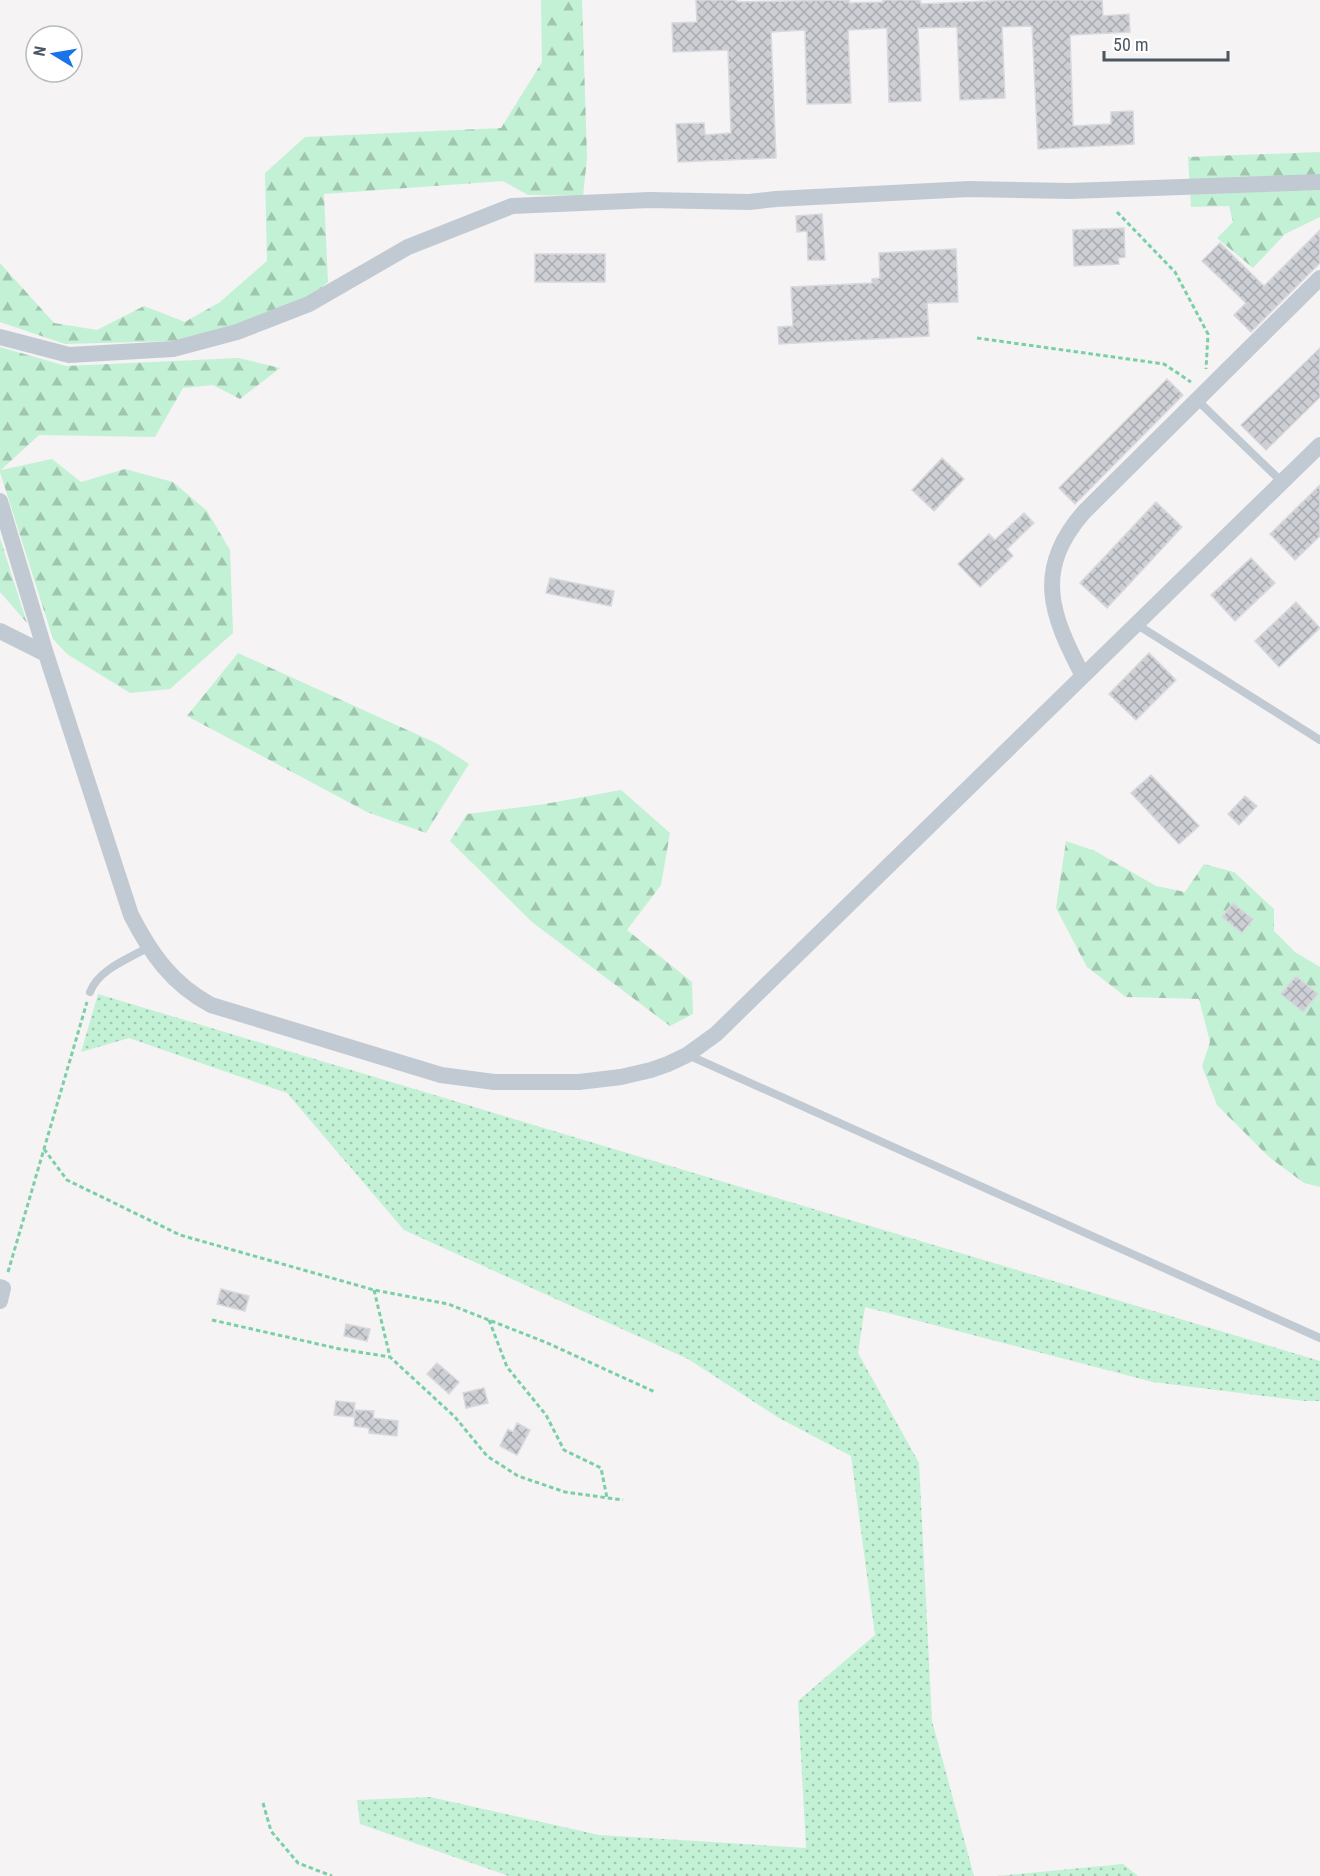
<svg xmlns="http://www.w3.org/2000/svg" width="1320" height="1876" font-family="'Roboto Condensed',sans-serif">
<defs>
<pattern id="grass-dots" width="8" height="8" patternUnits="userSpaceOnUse" patternTransform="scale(1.5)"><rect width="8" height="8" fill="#c3f1d5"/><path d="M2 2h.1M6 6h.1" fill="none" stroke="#a0c6b0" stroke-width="1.8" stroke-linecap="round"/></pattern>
<pattern id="forest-firs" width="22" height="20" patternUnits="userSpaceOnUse" patternTransform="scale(1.5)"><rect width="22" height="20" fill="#c3f1d5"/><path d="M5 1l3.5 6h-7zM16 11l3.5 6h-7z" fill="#a0c6b0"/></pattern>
<pattern id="building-cross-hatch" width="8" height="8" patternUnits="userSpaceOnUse" patternTransform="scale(1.5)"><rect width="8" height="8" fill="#cdcfd5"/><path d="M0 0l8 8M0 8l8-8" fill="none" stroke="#a8abb0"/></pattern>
</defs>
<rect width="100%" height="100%" fill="#f5f3f3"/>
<path fill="url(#grass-dots)" d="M 98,994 L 1320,1361 L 1320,1401 L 1305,1401 L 1153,1382 L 865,1307 L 858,1353 L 919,1463 L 932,1721 L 974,1876 L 509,1876 L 360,1824 L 357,1800 L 430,1797 L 599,1835 L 806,1848 L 798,1701 L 875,1635 L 851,1456 L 779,1418 L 688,1359 L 404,1230 L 287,1093 L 129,1038 L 81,1052 Z
M 1123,1864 L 1138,1876 L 997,1876 Z"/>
<path fill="url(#forest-firs)" d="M 541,0 L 582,0 L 587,158 L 583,196 L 528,195 L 503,181 L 324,194 L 328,282 L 300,308 L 173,341 L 65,344 L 0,322 L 0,263 L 54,323 L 97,330 L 144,306 L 185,322 L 220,302 L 267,261 L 265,173 L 305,137 L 501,128 L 542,62 Z
M 1320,152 L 1320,217 L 1285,234 L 1253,268 L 1217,238 L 1233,222 L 1229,206 L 1191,207 L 1188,157 Z
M 0,347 L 66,366 L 239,358 L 280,368 L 240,399 L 213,385 L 183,388 L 155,437 L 39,435 L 1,470 L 52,459 L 81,482 L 125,469 L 173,482 L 207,511 L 230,550 L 233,633 L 170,689 L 130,693 L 67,654 L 53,639 L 0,472 Z
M 0,538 L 27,623 L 0,592 Z
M 238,653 L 438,744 L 469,764 L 426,833 L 367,812 L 187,716 Z
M 621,790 L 670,833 L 661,885 L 627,930 L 692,982 L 693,1014 L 670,1026 L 532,922 L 450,841 L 467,814 L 545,804 Z
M 1066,841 L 1095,851 L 1156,886 L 1185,892 L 1204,864 L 1234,872 L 1274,909 L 1274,931 L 1295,952 L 1320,967 L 1320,1187 L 1304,1183 L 1269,1157 L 1217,1105 L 1202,1066 L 1210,1042 L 1199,999 L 1126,997 L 1087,967 L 1056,908 Z"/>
<path fill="url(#building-cross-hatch)" stroke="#d7d9de" stroke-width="1.5" d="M 696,0 L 736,0 L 736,2 L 849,0 L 849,3 L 883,2 L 883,0 L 920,0 L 921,4 L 1012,0 L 1102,0 L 1103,16 L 1129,14 L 1130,32 L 1070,35 L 1073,126 L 1111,124 L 1111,112 L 1133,111 L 1134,144 L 1038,149 L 1032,26 L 1002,27 L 1005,98 L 960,100 L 957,27 L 918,28 L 921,101 L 889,102 L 887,28 L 848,30 L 851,103 L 807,104 L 805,30 L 771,32 L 776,158 L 678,162 L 676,124 L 704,123 L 705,135 L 731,133 L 728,50 L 673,52 L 672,23 L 697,22 Z
M 822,214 L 825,260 L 808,260 L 807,231 L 797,232 L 796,216 Z
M 1124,228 L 1125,257 L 1118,258 L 1119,264 L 1074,266 L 1073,230 Z
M 1320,230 L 1320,263 L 1251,332 L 1234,315 L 1246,303 L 1202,261 L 1220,243 L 1264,286 Z
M 956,249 L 958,302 L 927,303 L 929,336 L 779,344 L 778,327 L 793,326 L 791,287 L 872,283 L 872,279 L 880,278 L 879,253 Z
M 535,254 L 605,254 L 605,282 L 535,282 Z
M 1320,348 L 1320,397 L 1266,450 L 1241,425 Z
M 1167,379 L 1183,395 L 1075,504 L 1059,488 Z
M 942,458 L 964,479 L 934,511 L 912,490 Z
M 1320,485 L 1320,536 L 1295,560 L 1270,534 Z
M 1156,502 L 1182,527 L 1107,608 L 1080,583 Z
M 1024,513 L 1034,523 L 1007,549 L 1013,556 L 980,587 L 958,564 L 989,534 L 995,540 Z
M 1251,558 L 1275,583 L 1235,621 L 1211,595 Z
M 550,578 L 614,591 L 611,606 L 546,593 Z
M 1296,602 L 1320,628 L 1279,667 L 1255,641 Z
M 1149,653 L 1176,680 L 1136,720 L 1109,694 Z
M 1151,775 L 1199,826 L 1179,844 L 1131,793 Z
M 1245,796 L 1257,806 L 1239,825 L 1228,814 Z
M 1233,903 L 1253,919 L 1242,933 L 1222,917 Z
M 1296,976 L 1318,994 L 1303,1012 L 1281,994 Z
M 221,1289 L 249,1296 L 245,1311 L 217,1304 Z
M 346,1324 L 370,1329 L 367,1341 L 344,1336 Z
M 437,1363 L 459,1382 L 449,1394 L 427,1374 Z
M 484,1388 L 488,1403 L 466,1408 L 463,1393 Z
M 336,1401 L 355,1403 L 353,1417 L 334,1415 Z
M 355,1410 L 374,1411 L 373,1418 L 398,1421 L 397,1436 L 369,1433 L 369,1428 L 354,1426 Z
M 517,1423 L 530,1430 L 517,1455 L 500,1446 L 508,1429 L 513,1432 Z"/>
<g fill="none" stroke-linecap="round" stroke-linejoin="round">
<path stroke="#7ad0a6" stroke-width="3" stroke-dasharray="4.5 3" stroke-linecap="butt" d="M 1117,212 L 1175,272 L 1208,334 L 1206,369
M 977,338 L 1164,364 L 1191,382
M 44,1149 L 67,1180 L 180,1235 L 374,1290 L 448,1304 L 545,1342 L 655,1392
M 8,1272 L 87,1002
M 374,1290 L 390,1357 L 455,1417 L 487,1456 L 518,1476 L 565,1492 L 623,1500
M 212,1320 L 340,1349 L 390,1357
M 489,1320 L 507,1367 L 546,1415 L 564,1450 L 601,1468 L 607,1498
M 263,1803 L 271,1831 L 298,1863 L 332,1876"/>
<path stroke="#c1cad2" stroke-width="8" d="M 1197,400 L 1282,482
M 1136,624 L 1320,740
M 90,992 C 99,969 128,959 149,947
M 688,1055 L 1320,1338"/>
<path stroke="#c1cad2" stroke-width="16" d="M 0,337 L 69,355 L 173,349 L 237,332 L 309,304 L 408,247 L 512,206 L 650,200 L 749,202 L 776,199 L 969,189 L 1070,191 L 1320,182
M 0,501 L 46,654 L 131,915 C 151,954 172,984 211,1005 L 441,1075 L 494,1082 L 579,1082 L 621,1077 L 651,1070 L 668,1064 L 687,1055 L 716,1034 L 1320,445
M 0,631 L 46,654
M 1083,676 C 1051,615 1033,570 1084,512 L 1320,278
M 0,1287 L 3,1288 L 0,1301"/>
</g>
<g transform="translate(54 54) rotate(281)"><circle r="28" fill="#ffffff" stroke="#b7bbc0" stroke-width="1.5"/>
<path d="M0-4.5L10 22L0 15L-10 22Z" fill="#1a73e8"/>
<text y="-9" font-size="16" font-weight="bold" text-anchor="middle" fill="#4a5661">N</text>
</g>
<path d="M1104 51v9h124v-9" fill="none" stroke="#4a5661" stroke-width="3"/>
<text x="1113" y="51" font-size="18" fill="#4a5661" stroke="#ffffff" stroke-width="4.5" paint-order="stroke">50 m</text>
</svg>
